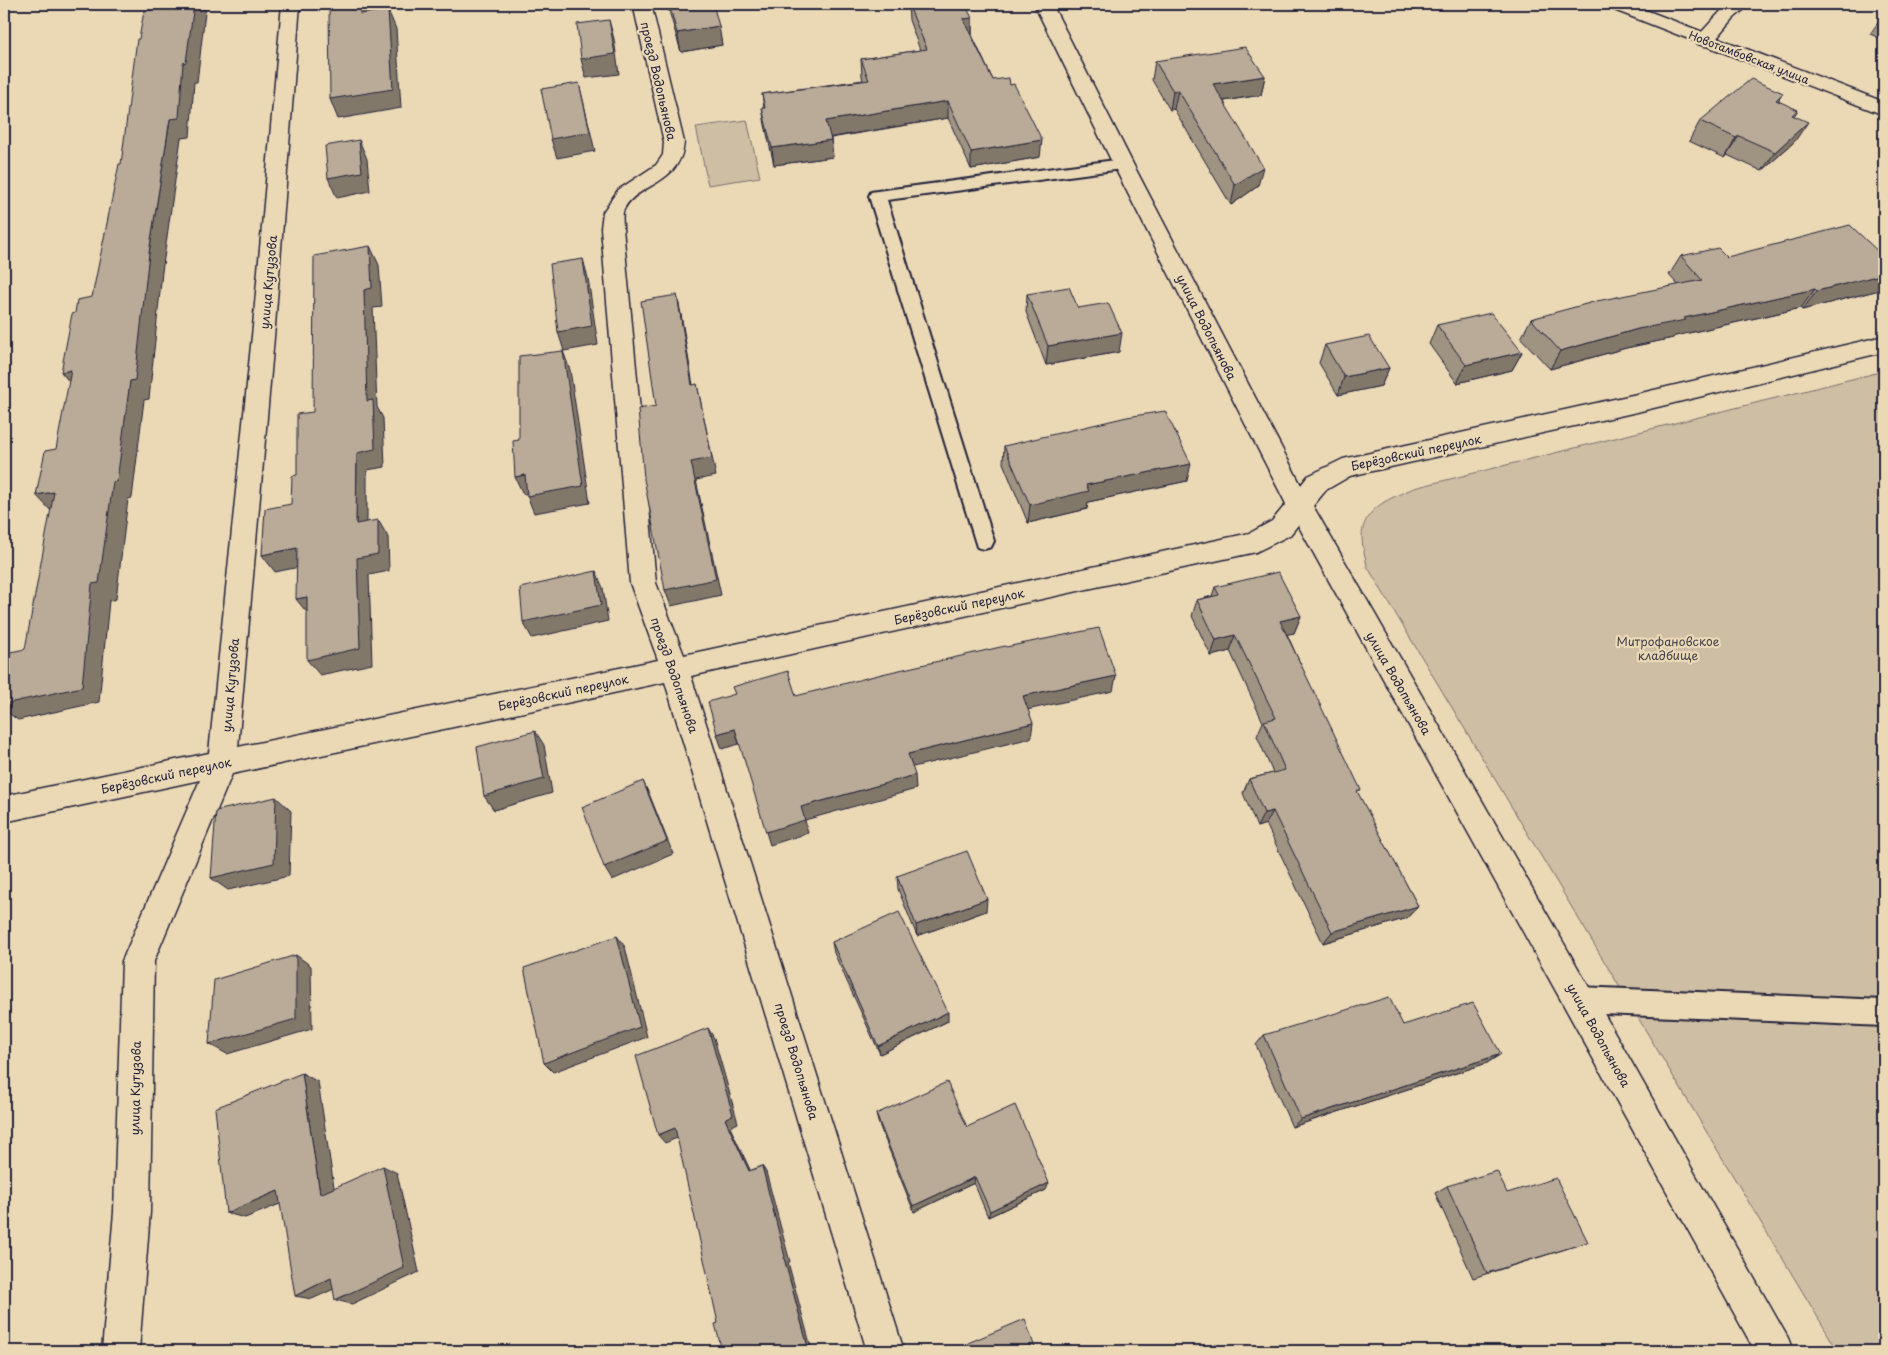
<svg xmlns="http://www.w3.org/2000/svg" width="1888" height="1355" font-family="'Playpen Sans',sans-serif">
<rect width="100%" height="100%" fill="#ebd9b6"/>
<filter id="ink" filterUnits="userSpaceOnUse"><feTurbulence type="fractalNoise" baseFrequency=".02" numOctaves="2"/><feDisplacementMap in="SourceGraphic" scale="10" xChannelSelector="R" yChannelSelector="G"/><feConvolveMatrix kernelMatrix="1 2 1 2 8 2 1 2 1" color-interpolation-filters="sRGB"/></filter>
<g filter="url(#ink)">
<path fill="#cebea4" stroke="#787070" d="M 747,120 L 760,177 L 708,185 L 696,127 Z
M 1884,371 L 1884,1351 L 1838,1351 L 1367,566 C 1366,558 1362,548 1362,539 C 1361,508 1391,498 1414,488 Z"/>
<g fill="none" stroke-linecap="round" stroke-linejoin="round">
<defs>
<path id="lane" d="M 1123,159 L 1129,160 L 1131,164 L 1129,168 L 887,200 L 994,541 L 991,547 L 984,549 L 977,547 L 869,196 L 871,192 L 877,191 Z
M 1579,987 L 1884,1000 L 1884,1026 L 1579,1013 L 1570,1009 L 1566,1000 L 1570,991 Z"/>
<path id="street" d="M 282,4 L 300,4 L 275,326 L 238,747 L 658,660 L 630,583 L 601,228 L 603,212 L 618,190 L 656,165 L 663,155 L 664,142 L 633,4 L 651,4 L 684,142 C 681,187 633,183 623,212 C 622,217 623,223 623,228 L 656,583 L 684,655 L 1250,533 L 1272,521 L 1286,504 L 1113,164 L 1034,4 L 1052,4 L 1133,164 L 1301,485 L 1308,476 L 1343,459 L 1637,394 L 1884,336 L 1884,352 L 1637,412 L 1350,476 L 1326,490 L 1313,506 L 1590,989 L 1788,1338 L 1793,1351 L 1755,1351 L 1298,525 L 1290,535 L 1256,552 L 691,676 L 904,1351 L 867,1351 L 665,682 L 232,774 L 154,961 L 150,1212 L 139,1351 L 102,1351 L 114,1212 L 122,961 L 200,780 L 4,822 L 4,796 L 209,753 L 253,326 Z
M 1730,4 L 1750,4 L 1733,19 L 1712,44 L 1705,46 L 1698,44 L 1696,40 L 1698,36 L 1721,11 Z"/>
<path id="secondary" d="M 1606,4 L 1630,4 L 1884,102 L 1884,115 L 1609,8 Z"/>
</defs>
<use href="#lane" stroke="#22223b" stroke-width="4"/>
<use href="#street" stroke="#22223b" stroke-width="3"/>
<use href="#secondary" stroke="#22223b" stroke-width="3"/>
<use href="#lane" fill="#ebd9b6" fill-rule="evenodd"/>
<use href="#street" fill="#ebd9b6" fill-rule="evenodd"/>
<use href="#secondary" fill="#ebd9b6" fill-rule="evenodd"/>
</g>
<path fill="#9f9382" stroke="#22223b" d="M 667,4 L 713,4 L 722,45 L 681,52 Z
M 908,4 L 972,18 L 972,35 L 993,80 L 1010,85 L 1040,157 L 971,169 L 948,118 L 831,138 L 833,157 L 774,165 L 765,125 L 762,108 L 764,108 L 762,94 L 863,80 L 862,76 L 861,59 L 920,50 L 909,20 Z
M 1884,14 L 1884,40 L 1870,34 Z
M 1155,61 L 1265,76 L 1261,95 L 1224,101 L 1258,186 L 1231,205 L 1174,109 L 1170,110 L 1152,80 Z
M 1798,110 L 1794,116 L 1795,141 L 1762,171 L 1727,155 L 1725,158 L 1689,141 L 1700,121 Z
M 1681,256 L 1727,257 L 1883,289 L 1802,310 L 1801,308 L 1675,336 L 1673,338 L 1626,348 L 1550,369 L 1521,338 L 1531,319 L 1678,285 L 1669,275 Z
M 1027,294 L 1078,308 L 1119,352 L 1046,365 L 1026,312 Z
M 1437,325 L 1522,352 L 1512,370 L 1457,383 L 1429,344 Z
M 1325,345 L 1389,368 L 1381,386 L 1338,395 L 1319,363 Z
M 1004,446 L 1187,481 L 1088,502 L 1087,509 L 1028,523 L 1003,463 Z
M 1215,587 L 1301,616 L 1294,633 L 1287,634 L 1358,794 L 1418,906 L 1407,918 L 1323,943 L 1266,824 L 1257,827 L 1243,793 L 1249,779 L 1273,773 L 1257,736 L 1263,722 L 1230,651 L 1211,656 L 1192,616 L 1197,600 L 1212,596 Z
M 897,876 L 986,911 L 917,936 L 898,889 Z
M 832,942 L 948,1021 L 880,1054 L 834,953 Z
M 1403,1025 L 1501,1054 L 1487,1063 L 1292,1127 L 1256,1045 L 1264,1035 Z
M 876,1114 L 967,1127 L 1046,1190 L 988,1217 L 974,1183 L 914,1212 L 878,1122 Z
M 1447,1186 L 1507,1193 L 1588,1242 L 1473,1278 L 1435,1193 Z"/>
<path fill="#82786a" stroke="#22223b" d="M 194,4 L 206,4 L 197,82 L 194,82 L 190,137 L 181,138 L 162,272 L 149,399 L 144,400 L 132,498 L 128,499 L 116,599 L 109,601 L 99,702 L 18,720 L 4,710 L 4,704 L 92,584 L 113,482 L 130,381 L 149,253 L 170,119 L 183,63 Z
M 360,4 L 368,4 L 368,33 L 360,14 Z
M 388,10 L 396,29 L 401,108 L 338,119 L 330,99 Z
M 972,18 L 972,35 L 963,19 Z
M 609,20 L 614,39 L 619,74 L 586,78 L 581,59 Z
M 719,26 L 722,45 L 681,52 L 677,33 Z
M 1265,76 L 1261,95 L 1210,103 L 1213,84 Z
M 579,83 L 595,151 L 557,158 L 551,139 Z
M 1178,90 L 1174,109 L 1170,110 L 1173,91 Z
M 1783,93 L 1771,112 L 1776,100 Z
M 948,101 L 948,118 L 827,138 L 826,121 Z
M 1808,122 L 1795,141 L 1762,171 L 1775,152 Z
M 1739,136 L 1727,155 L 1725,158 L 1736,138 Z
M 359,140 L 367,159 L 370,191 L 337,198 L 328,178 Z
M 831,140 L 833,157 L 774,165 L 772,148 Z
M 1042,140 L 1040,157 L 971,169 L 971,152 Z
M 1263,167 L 1258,186 L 1231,205 L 1235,185 Z
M 370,246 L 379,265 L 382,307 L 373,308 L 377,407 L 383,418 L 385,467 L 367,470 L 367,541 L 356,524 L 357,453 L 364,290 Z
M 583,259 L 588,278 L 598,345 L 564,351 L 558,332 Z
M 1884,274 L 1884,288 L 1883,289 L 1802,310 L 1817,291 Z
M 1815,289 L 1801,308 L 1675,336 L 1673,338 L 1626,348 L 1550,369 L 1560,351 L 1638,329 L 1684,318 Z
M 677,295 L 681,314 L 696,403 L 692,385 Z
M 1122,333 L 1119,352 L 1046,365 L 1048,346 Z
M 563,351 L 570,370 L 590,503 L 534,513 L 527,496 Z
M 1522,352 L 1512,370 L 1457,383 L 1466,365 Z
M 1389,368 L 1381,386 L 1338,395 L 1344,377 Z
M 71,370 L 76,390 L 61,372 Z
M 697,384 L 716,476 L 696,480 L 721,595 L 671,606 L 665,590 L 691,462 Z
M 1191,464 L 1187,481 L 1088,502 L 1087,509 L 1028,523 L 1030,505 L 1086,485 Z
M 525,475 L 533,493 L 523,494 L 515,477 Z
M 54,492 L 53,513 L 36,495 Z
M 378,520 L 388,537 L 389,571 L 369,575 L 372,664 L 320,675 L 307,660 L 357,558 Z
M 297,548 L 309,565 L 275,572 L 262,555 Z
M 596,571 L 603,588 L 608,621 L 532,638 L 523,622 Z
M 307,597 L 309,615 L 296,599 Z
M 1301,616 L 1294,633 L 1274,637 L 1280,621 Z
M 1235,635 L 1230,651 L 1211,656 L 1216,640 Z
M 1116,676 L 1113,691 L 1022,711 L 1023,696 Z
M 1033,723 L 1031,738 L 909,768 L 908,754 Z
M 735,729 L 739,744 L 722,749 L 717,734 Z
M 535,731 L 544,745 L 552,793 L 494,810 L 484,796 Z
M 915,775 L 916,789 L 805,820 L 808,833 L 770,845 L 766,832 L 801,807 Z
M 643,781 L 650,796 L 673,854 L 612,880 L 604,867 Z
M 276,797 L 291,811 L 289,876 L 228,890 L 211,878 Z
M 1273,811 L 1266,824 L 1257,827 L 1264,813 Z
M 987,899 L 986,911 L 917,936 L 916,925 Z
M 1418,906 L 1407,918 L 1323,943 L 1332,932 Z
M 617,936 L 625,947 L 647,1037 L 553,1072 L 544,1063 Z
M 296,955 L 311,966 L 312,1029 L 227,1054 L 209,1044 Z
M 948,1012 L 948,1021 L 880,1054 L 878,1046 Z
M 708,1028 L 714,1038 L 738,1123 L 730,1127 L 754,1178 L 749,1171 L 725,1119 Z
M 1501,1054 L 1487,1063 L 1292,1127 L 1301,1119 Z
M 302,1073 L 318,1082 L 336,1200 L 320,1194 Z
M 675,1128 L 682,1136 L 665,1143 L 658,1135 Z
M 383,1166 L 397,1173 L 419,1272 L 352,1304 L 335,1300 Z
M 762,1166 L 766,1172 L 790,1262 L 788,1262 L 812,1351 L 809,1351 L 784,1258 Z
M 975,1177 L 974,1183 L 914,1212 L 913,1206 Z
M 1049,1183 L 1046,1190 L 988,1217 L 990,1211 Z
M 278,1191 L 295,1198 L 245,1218 L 226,1213 Z
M 331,1278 L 347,1283 L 312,1299 L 295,1296 Z"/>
<path fill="#b9ab97" stroke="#22223b" d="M 152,4 L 194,4 L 186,62 L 183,63 L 179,118 L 170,119 L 149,253 L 135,380 L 130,381 L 117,481 L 113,482 L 99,583 L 92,584 L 82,687 L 4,704 L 4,669 L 6,653 L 25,649 L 54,492 L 36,495 L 45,451 L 56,449 L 71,370 L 61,372 L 72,314 L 75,313 L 77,300 L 92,297 L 119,164 L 121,164 L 137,39 L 139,39 L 144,11 L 151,10 Z
M 329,4 L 360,4 L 360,14 L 388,10 L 393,89 L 330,99 Z
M 669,4 L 713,4 L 719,26 L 677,33 Z
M 908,4 L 965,4 L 972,18 L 963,19 L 993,80 L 1009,78 L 1010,85 L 1014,84 L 1042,140 L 971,152 L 948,101 L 826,121 L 831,140 L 772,148 L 762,108 L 765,108 L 762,94 L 869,80 L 861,59 L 927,49 Z
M 609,20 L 615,54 L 581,59 L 577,24 Z
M 1245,47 L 1265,76 L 1213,84 L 1263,167 L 1235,185 L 1178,90 L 1173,91 L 1155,61 Z
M 1751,79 L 1783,93 L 1776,100 L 1798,110 L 1792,115 L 1808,122 L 1775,152 L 1739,136 L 1736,138 L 1700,121 Z
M 579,83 L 590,132 L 551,139 L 541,89 Z
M 359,140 L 362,172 L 328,178 L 325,146 Z
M 1850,225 L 1884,257 L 1884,274 L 1817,291 L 1815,289 L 1684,318 L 1686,320 L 1638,329 L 1560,351 L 1531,319 L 1597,301 L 1702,280 L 1681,256 L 1718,248 L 1727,257 Z
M 370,246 L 372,288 L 364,290 L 367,401 L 373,400 L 375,449 L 357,453 L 356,524 L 378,520 L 378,554 L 357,558 L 360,648 L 307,660 L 307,597 L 296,599 L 297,548 L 262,555 L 265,509 L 291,504 L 292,476 L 297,475 L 297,414 L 313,412 L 314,256 Z
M 583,259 L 592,326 L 558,332 L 550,264 Z
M 1069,287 L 1078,308 L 1108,303 L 1122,333 L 1048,346 L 1027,294 Z
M 677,295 L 692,385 L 697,384 L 712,458 L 691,462 L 716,579 L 665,590 L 644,479 L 638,409 L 656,406 L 641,301 Z
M 1491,313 L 1522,352 L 1466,365 L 1437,325 Z
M 1369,336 L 1389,368 L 1344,377 L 1325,345 Z
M 563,351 L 583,486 L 527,496 L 525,475 L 515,477 L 513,441 L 519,440 L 519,356 Z
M 1165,411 L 1191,464 L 1086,485 L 1089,491 L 1030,505 L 1004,446 L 1127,417 Z
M 596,571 L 601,605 L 523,622 L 520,588 Z
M 1278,572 L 1301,616 L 1280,621 L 1361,790 L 1357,791 L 1418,906 L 1332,932 L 1273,811 L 1264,813 L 1249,779 L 1285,770 L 1264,721 L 1276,718 L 1235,635 L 1216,640 L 1197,600 L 1219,595 L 1215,587 Z
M 1099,628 L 1116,676 L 1023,696 L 1033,723 L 908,754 L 915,775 L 801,807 L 805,820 L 766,832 L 735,729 L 717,734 L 708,702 L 735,694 L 732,687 L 788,671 L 796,696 L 882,674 L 1005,646 L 1006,647 Z
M 535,731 L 544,779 L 484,796 L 477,747 Z
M 643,781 L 667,841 L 604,867 L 582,807 Z
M 276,797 L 274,863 L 211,878 L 216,811 Z
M 967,851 L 987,899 L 916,925 L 897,876 Z
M 899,912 L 948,1012 L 878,1046 L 832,942 Z
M 617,936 L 640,1027 L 544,1063 L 524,968 Z
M 296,955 L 296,1019 L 209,1044 L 214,980 Z
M 1389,997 L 1403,1025 L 1473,1003 L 1501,1054 L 1301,1119 L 1264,1035 Z
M 708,1028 L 733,1115 L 725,1119 L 749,1171 L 762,1166 L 785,1257 L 784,1258 L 809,1351 L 722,1351 L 715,1324 L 718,1323 L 675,1128 L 658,1135 L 636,1056 Z
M 302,1073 L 320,1194 L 383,1166 L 404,1268 L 335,1300 L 331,1278 L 295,1296 L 278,1191 L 226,1213 L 215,1108 Z
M 947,1082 L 967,1127 L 1015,1105 L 1049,1183 L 990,1211 L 975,1177 L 913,1206 L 876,1114 Z
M 1497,1171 L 1507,1193 L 1556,1178 L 1588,1242 L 1487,1273 L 1447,1186 Z
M 1025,1319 L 1036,1351 L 971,1351 L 968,1343 Z"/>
</g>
<g text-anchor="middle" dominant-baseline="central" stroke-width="4.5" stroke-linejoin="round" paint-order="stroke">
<g font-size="11" fill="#22223b" stroke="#ebd9b6">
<text transform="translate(1749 57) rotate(21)">Новотамбовская улица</text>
</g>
<g font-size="12" fill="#22223b" stroke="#ebd9b6">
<text transform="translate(659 81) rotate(77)">проезд Водопьянова</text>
<text transform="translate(268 282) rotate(-85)">улица Кутузова</text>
<text transform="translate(1207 327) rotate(63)">улица Водопьянова</text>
<text transform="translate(1416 452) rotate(-12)">Берёзовский переулок</text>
<text transform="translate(959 606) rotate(-12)">Берёзовский переулок</text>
<text transform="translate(675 675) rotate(71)">проезд Водопьянова</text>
<text transform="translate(1399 683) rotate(60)">улица Водопьянова</text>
<text transform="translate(230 685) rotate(-85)">улица Кутузова</text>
<text transform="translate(563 692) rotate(-12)">Берёзовский переулок</text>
<text transform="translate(166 775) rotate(-12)">Берёзовский переулок</text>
<text transform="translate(1599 1035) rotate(61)">улица Водопьянова</text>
<text transform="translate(797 1061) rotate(73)">проезд Водопьянова</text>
<text transform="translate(135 1088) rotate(-89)">улица Кутузова</text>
</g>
<g font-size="12" fill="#444150" stroke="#ebd9b6">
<text x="1668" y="641">Митрофановское<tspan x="1668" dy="14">кладбище</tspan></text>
</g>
</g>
<rect width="1888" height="1355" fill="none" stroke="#ebd9b6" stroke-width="20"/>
<rect x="10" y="10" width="1868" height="1335" fill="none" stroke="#22223b" stroke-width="2" filter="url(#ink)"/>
</svg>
